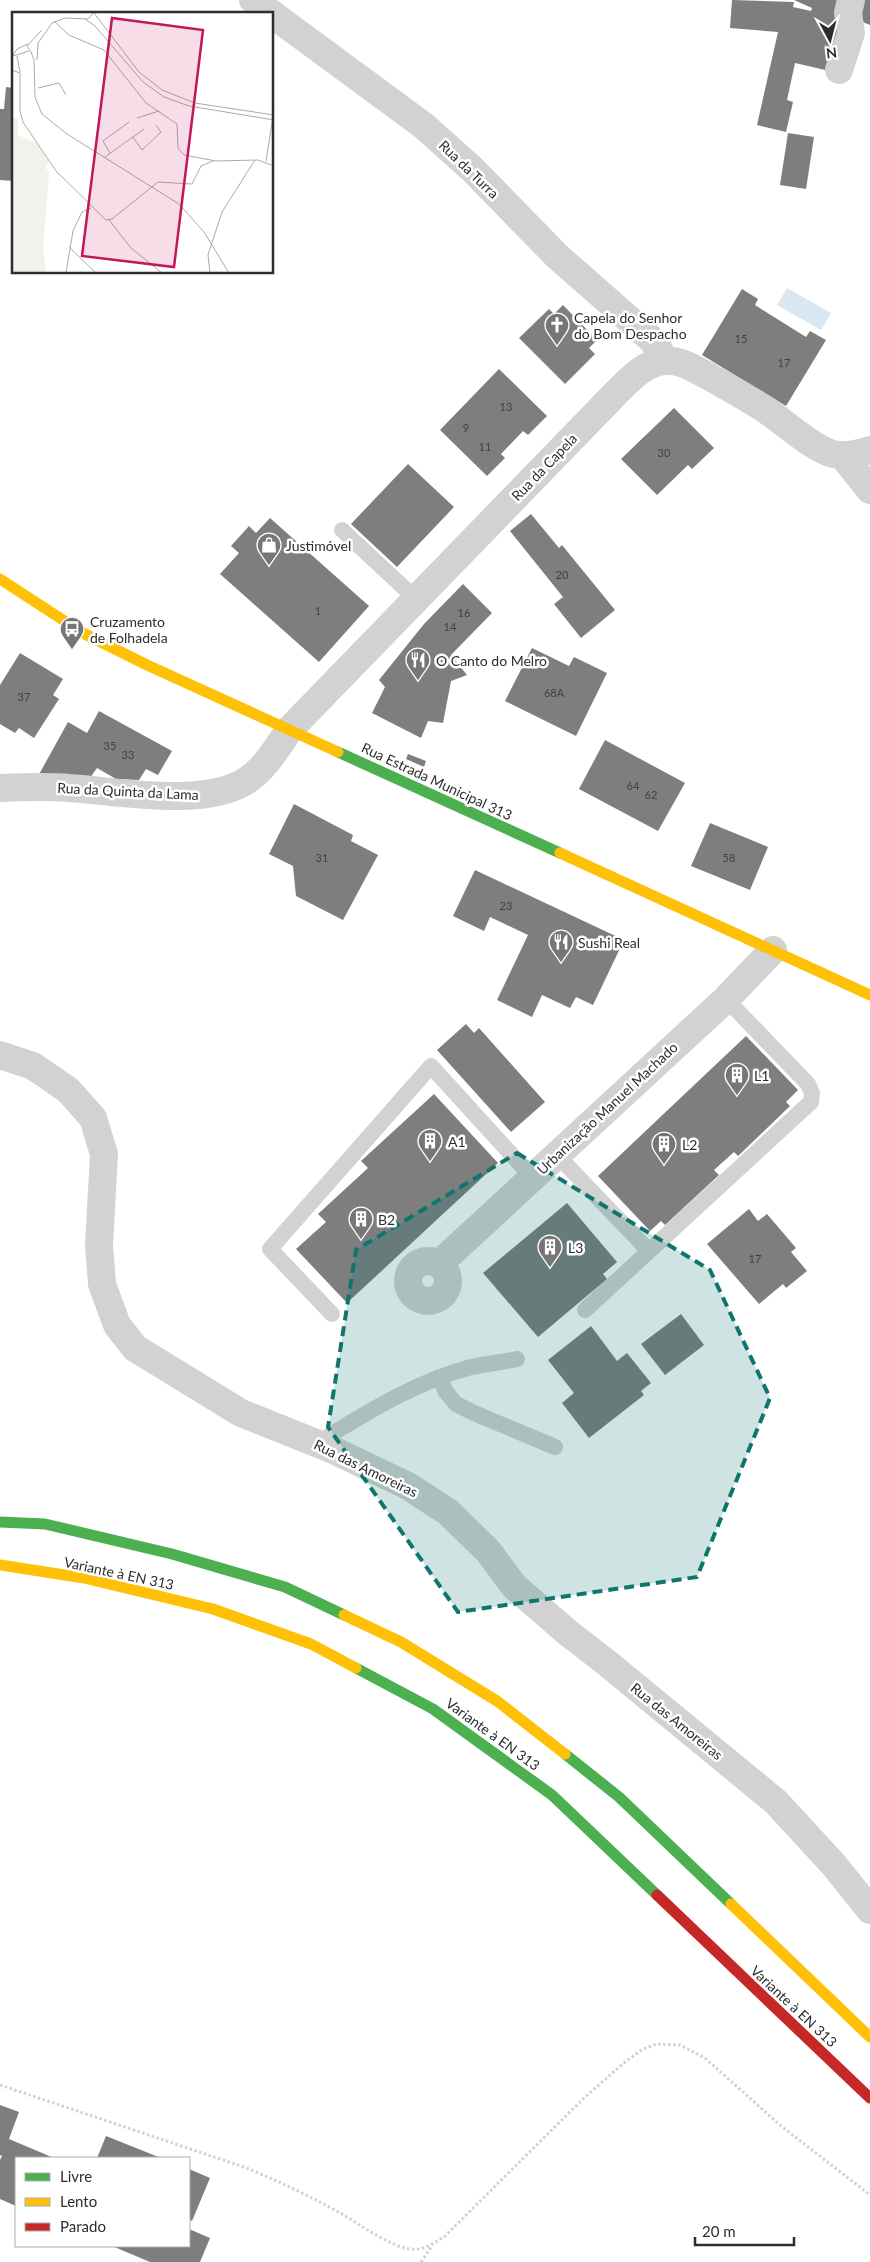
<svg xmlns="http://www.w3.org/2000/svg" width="870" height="2262" font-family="Lato,sans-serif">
<rect width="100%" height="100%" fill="#fff"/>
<path fill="#d8e7f0" d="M 787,288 L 831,313 L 821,330 L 777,305 Z"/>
<path fill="#7e7e7e" d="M 732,0 L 794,2 L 793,7 L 811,11 L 812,8 L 794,0 L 843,0 L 847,20 L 834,72 L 795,63 L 787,100 L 793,102 L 786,132 L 757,125 L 778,32 L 730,28 Z
M 857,0 L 870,0 L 870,25 L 850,17 Z
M 6,87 L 14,88 L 14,181 L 0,180 L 0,109 L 4,109 Z
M 788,133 L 814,137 L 806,189 L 780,185 Z
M 742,289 L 758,299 L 755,305 L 806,337 L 810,331 L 826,340 L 786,406 L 702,355 Z
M 563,305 L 597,340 L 589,348 L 595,354 L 565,384 L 519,338 L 549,309 L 554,314 Z
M 499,369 L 547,416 L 528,435 L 523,431 L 501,454 L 505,458 L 487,476 L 440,430 Z
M 674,408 L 714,448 L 692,469 L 688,465 L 657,495 L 621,459 Z
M 408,464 L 454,507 L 397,567 L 351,524 Z
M 531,514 L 559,548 L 562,545 L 615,610 L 581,638 L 554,604 L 563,597 L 510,531 Z
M 270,518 L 369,606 L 319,662 L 220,574 L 239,553 L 231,546 L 249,526 L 256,533 Z
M 463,584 L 492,613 L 451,655 L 467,675 L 451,681 L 443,723 L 428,721 L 421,738 L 372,713 L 385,687 L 379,680 L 424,624 Z
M 532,648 L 569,666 L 574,657 L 607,673 L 576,736 L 505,701 Z
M 20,653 L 63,679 L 53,695 L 59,699 L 34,738 L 19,728 L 15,733 L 0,724 L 0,685 Z
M 99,711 L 172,751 L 158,775 L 146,769 L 139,780 L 116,779 L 97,768 L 90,778 L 37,778 L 68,722 L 87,733 Z
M 605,740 L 685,783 L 658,831 L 579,789 Z
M 408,754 L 426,761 L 424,767 L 406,759 Z
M 294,804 L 353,835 L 351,841 L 378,855 L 343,920 L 296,896 L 293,866 L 269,854 Z
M 710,823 L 768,847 L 750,890 L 691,866 Z
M 475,870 L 624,940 L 593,1005 L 576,997 L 570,1008 L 542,995 L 532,1017 L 497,1000 L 528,935 L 490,917 L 484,931 L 453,916 Z
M 466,1024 L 474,1033 L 479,1028 L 545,1102 L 511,1132 L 437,1050 Z
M 746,1036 L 798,1090 L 786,1102 L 790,1106 L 738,1156 L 734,1152 L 714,1170 L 719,1175 L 665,1225 L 661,1221 L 650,1231 L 598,1176 Z
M 434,1094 L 498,1163 L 347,1303 L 296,1249 L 326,1222 L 318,1214 L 368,1168 L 361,1161 Z
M 567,1203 L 617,1262 L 603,1274 L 607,1279 L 538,1337 L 483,1273 Z
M 749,1209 L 758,1221 L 767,1214 L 796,1248 L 791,1252 L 807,1271 L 786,1288 L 783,1284 L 759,1304 L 707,1244 Z
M 681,1314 L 704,1345 L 665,1375 L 641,1344 Z
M 591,1326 L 617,1361 L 627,1353 L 651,1383 L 641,1391 L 644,1395 L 589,1438 L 562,1403 L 574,1393 L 548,1360 Z
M 0,2105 L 19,2112 L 9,2139 L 54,2158 L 16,2158 L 16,2206 L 0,2199 L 0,2160 L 2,2156 L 0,2155 Z
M 106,2136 L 161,2158 L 97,2158 Z
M 189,2169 L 210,2178 L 192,2221 L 189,2219 Z
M 189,2229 L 210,2238 L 200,2262 L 150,2262 L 112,2246 L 189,2246 Z"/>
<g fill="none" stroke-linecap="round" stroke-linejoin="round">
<path stroke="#d2d2d2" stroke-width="3" stroke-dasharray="2.5 2.5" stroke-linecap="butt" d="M 0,2085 L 244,2167 C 278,2181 310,2196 342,2214 C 359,2224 391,2247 410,2249 C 424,2251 434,2243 445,2236 L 584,2098 L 625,2062 L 643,2049 L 657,2044 L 680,2045 L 705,2058 L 781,2126 L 870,2195
M 421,2262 L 432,2246"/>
<path stroke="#d2d2d2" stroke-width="16" d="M 342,530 L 416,599
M 556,1154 L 649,1251
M 585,1310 L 811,1102 L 812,1093 L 808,1084 L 726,999
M 332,1314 L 270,1249 L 431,1066 L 532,1177
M 439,1377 L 446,1392 L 456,1404 L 474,1413 L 555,1447
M 317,1443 C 366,1413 415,1382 471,1367 C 486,1364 502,1362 517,1359"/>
<path stroke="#d2d2d2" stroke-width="28" d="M 253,0 L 424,126 L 472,169 L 557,256 L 648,336 L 657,346 L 665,361
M 839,70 L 851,33 L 848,13 L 851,0
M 842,455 L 870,490
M 0,788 C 23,787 46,786 69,788 C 118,791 207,809 249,779 C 266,767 278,746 290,729 L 617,392 C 630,379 645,363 664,361 C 681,359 696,370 710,377 C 729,388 748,398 766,410 C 785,423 811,447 833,454 C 845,457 858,454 870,450
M 0,1055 L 33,1066 L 68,1090 L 93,1118 L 104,1154 L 99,1245 L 102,1284 L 117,1325 L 135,1348 L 241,1413 L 331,1449 L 408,1486 L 448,1512 L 488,1551 L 514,1586 L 567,1632 L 607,1663 L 776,1802 L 834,1865 L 870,1910
M408 1281a20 20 0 1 1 40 0a20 20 0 1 1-40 0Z
M 439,1264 L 726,999 L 773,950"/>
<path stroke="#4caf50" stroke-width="11" d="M 338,752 L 560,853
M 0,1522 L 45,1524 L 172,1554 L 285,1587 L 344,1615
M 356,1668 L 433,1709 L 552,1795 L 657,1895
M 565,1754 L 619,1797 L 731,1904"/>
<path stroke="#ffc107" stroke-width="11" d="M 0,579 L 83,633 L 147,665 L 338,752
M 560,853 L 870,995
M 0,1565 L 84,1578 L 213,1609 L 311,1644 L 356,1668
M 344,1615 L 401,1642 L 497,1701 L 565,1754
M 731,1904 L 870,2037"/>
<path stroke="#c62828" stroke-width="11" d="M 657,1895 L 870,2098"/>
</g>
<path fill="#0f766e" fill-opacity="0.2" stroke="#0f766e" stroke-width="4" stroke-dasharray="10 6" stroke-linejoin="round" d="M 517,1153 L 710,1270 L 770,1398 L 697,1577 L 458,1612 L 328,1427 L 356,1250 Z"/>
<defs>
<symbol id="church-pin" viewBox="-11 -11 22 30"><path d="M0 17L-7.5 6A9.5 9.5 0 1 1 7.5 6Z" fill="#767676" stroke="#fff"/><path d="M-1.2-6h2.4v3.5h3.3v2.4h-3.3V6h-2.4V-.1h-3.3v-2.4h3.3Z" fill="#fff"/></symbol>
<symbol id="shop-pin" viewBox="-11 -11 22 30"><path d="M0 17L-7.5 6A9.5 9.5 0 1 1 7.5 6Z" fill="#767676" stroke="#fff"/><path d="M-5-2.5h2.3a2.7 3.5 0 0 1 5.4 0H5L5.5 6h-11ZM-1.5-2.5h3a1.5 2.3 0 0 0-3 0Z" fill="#fff"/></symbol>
<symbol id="bus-pin" viewBox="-11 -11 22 30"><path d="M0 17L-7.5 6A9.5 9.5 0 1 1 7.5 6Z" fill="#767676" stroke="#fff"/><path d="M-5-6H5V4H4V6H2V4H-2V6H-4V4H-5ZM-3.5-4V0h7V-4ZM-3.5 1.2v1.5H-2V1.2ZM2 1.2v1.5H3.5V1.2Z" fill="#fff"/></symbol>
<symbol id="restaurant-pin" viewBox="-11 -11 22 30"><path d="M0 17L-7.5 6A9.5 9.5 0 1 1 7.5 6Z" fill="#767676" stroke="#fff"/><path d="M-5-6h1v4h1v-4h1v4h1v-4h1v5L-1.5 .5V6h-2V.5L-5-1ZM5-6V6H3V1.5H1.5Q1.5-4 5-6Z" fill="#fff"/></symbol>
<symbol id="building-pin" viewBox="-11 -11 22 30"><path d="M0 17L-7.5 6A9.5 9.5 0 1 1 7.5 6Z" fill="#767676" stroke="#fff"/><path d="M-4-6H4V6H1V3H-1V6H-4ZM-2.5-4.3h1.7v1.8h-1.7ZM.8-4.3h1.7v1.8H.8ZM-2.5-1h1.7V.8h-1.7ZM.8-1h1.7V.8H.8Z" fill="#fff"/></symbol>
</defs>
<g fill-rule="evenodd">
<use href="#church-pin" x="543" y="311" width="28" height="38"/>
<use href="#shop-pin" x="255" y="531" width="28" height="38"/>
<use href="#bus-pin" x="58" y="615" width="28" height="38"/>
<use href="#restaurant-pin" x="404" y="646" width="28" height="38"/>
<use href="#restaurant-pin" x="547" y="928" width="28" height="38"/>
<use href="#building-pin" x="723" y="1061" width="28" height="38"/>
<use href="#building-pin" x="416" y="1127" width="28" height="38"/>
<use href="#building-pin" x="650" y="1130" width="28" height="38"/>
<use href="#building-pin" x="347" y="1205" width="28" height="38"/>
<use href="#building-pin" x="536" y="1233" width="28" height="38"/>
</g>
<g text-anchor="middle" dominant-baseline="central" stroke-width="5" stroke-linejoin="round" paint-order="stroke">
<g font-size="11" fill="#414141">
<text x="741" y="338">15</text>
<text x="784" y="362">17</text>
<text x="506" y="406">13</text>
<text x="466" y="427">9</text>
<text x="485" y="446">11</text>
<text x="664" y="452">30</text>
<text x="562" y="574">20</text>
<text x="318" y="610">1</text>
<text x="464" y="612">16</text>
<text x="450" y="626">14</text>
<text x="554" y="692">68A</text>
<text x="24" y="696">37</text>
<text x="110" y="745">35</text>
<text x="128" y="754">33</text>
<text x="633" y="785">64</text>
<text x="651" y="794">62</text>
<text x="322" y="857">31</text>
<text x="729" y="857">58</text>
<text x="506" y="905">23</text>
<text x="755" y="1258">17</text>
</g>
<g font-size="14" fill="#2d2d2d" stroke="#fff">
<text transform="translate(469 169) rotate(44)">Rua da Turra</text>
<text transform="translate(544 467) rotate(-46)">Rua da Capela</text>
<text transform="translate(437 781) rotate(25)">Rua Estrada Municipal 313</text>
<text transform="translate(128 791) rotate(3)">Rua da Quinta da Lama</text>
<text transform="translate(607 1108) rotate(-43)">Urbanização Manuel Machado</text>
<text transform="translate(366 1468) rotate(26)">Rua das Amoreiras</text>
<text transform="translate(119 1573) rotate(12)">Variante à EN 313</text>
<text transform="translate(677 1721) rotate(39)">Rua das Amoreiras</text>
<text transform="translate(493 1734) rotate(36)">Variante à EN 313</text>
<text transform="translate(794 2006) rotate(43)">Variante à EN 313</text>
</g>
<g font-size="14" fill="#2d2d2d" stroke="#fff" text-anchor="start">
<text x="574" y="317">Capela do Senhor<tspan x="574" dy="16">do Bom Despacho</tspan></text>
<text x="286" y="545">Justimóvel</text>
<text x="90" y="621">Cruzamento<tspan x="90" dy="16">de Folhadela</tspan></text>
<text x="436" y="660">O Canto do Melro</text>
<text x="578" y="942">Sushi Real</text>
<text x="754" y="1075">L1</text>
<text x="448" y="1141">A1</text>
<text x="682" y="1144">L2</text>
<text x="378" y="1219">B2</text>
<text x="568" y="1247">L3</text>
</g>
</g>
<g transform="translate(12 12)">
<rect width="261" height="261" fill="#fff"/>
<path d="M 0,106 L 6,106 L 6,123 L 26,132 L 37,151 L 33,154 L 37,161 L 31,236 L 34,261 L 0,261 Z" fill="#f0f3eb"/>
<path fill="none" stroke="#ababab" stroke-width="1" d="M 82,1 L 127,60 L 150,78 L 183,91 L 262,103M 73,7 L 83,14 L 131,70 L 152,85 L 177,94 L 262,108M 42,9 L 57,23 L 92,38 L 134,91 L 165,112 L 166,136 L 172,143 L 204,149 L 246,148 L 262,154M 19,40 L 22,48 L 23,85 L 30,102 L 55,122 L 167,192 L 192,220 L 217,261M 19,40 L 15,34 L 30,18M 1,44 L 17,39M 5,44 L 8,60M 0,45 L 5,37 L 16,32M 25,48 L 26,31 L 40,11 L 53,6 L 76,7 L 82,0M 0,58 L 8,61 L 8,99 L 11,110 L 44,159 L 94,208 L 100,207 L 146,170 L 180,172 L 189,154 L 201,149M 26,76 L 47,71 L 54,83M 125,106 L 147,99M 121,125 L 130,138 L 149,120 L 144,113M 98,141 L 91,129 L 117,110M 93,145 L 132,117M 254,149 L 262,98M 97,208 L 119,236 L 150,261M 57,235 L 84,261M 54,261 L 61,219 L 70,200 L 79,196M 198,261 L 196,243 L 210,200 L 243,148"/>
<path fill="#c2185b" fill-opacity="0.15" stroke="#c2185b" stroke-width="2.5" d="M 100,6 L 191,18 L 162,255 L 70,244 Z"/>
<rect width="261" height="261" fill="none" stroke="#2d2d2d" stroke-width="2.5"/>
</g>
<rect x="15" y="2157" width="175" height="90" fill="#ffffff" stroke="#ababab"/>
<rect x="25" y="2173" width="25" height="8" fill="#4caf50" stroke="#ababab"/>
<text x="60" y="2182" font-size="15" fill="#2d2d2d">Livre</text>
<rect x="25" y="2198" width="25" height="8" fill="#ffc107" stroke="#ababab"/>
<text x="60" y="2207" font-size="15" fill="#2d2d2d">Lento</text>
<rect x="25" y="2223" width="25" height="8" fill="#c62828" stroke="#ababab"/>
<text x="60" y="2232" font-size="15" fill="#2d2d2d">Parado</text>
<g transform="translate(830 40) rotate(173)" stroke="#ffffff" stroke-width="4" paint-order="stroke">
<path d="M0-4L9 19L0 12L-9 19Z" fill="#2d2d2d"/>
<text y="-8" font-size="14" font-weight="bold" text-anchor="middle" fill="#2d2d2d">N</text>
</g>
<path d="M695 2237v8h99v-8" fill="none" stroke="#2d2d2d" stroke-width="2.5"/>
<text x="702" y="2237" font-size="15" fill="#2d2d2d" stroke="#ffffff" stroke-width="4" paint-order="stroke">20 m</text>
</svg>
